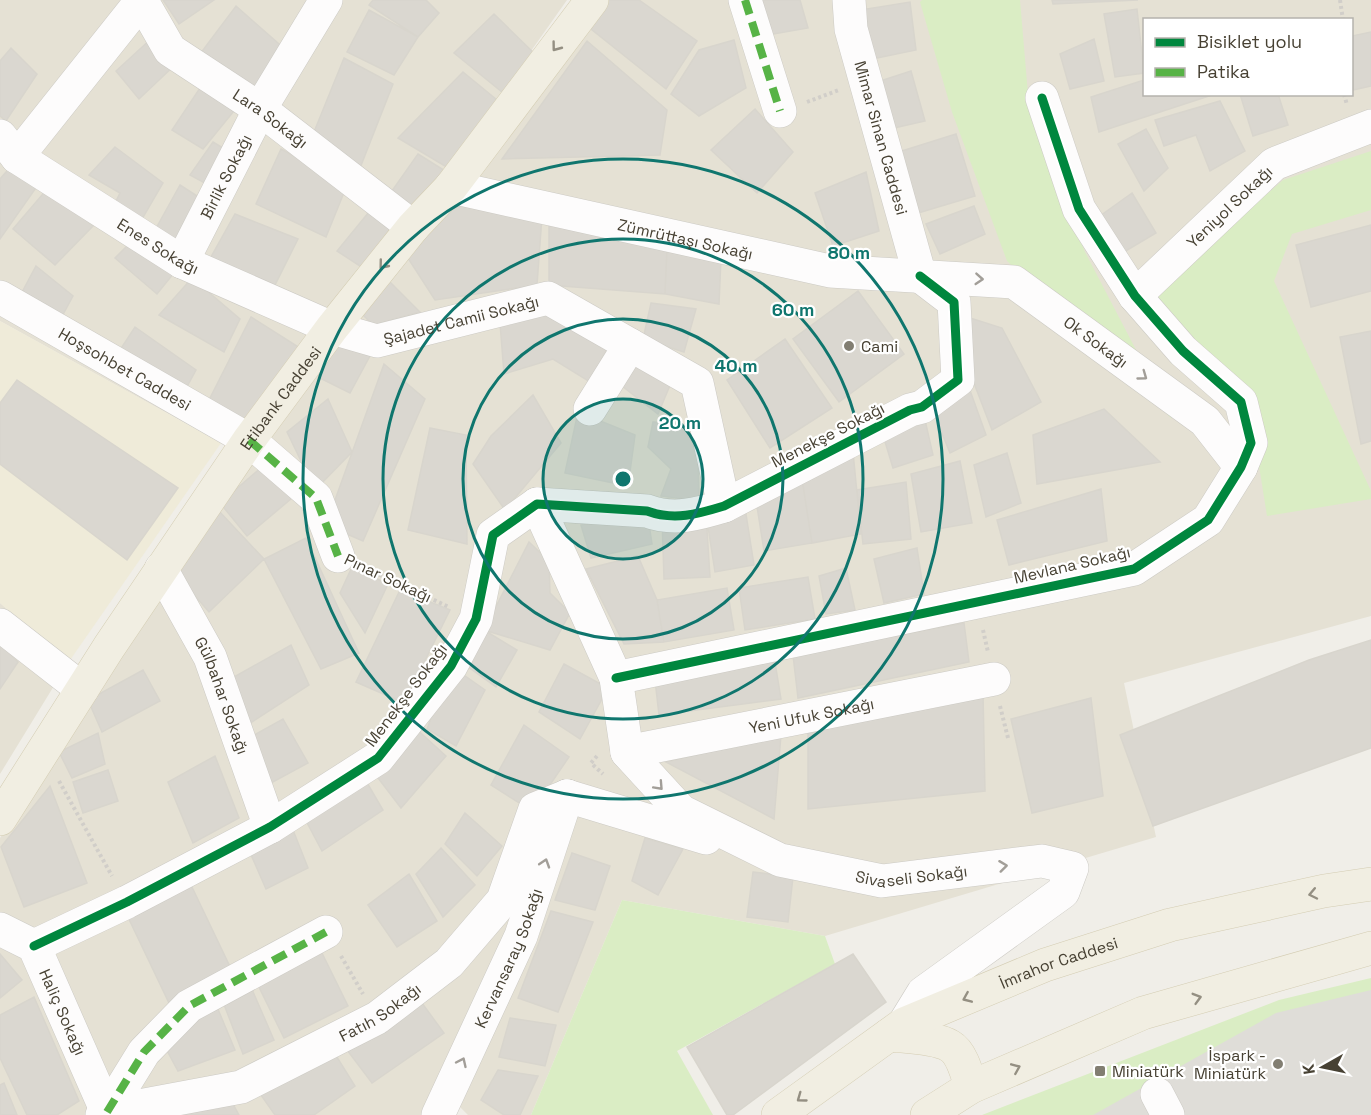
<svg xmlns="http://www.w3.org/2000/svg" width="1371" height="1115" font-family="'Space Grotesk',sans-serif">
<rect width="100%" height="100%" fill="#f0eee8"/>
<path fill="#e5e1d4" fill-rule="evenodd" d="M 0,0 L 567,0 L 430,194 L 301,355 L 221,443 L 0,321 Z
M 602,0 L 1371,0 L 1371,616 L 1124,683 L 1156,837 L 825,936 L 622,900 L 531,1115 L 468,1115 L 457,1104 L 448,1115 L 0,1115 L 0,838 L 212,515 L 318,369 ZM 1144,20 L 1352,20 L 1352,94 L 1144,94 Z
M 0,603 L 68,663 L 0,774 Z"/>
<path fill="#efebd9" d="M 0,321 L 221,443 L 68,663 L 0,603 Z"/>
<path fill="#daedc4" d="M 922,0 L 1020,0 L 1029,106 L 1085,252 L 1172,419 L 1007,261 L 952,112 L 920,2 Z
M 1371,151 L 1371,210 L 1292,234 L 1274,281 L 1371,491 L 1371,499 L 1267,516 L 1251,416 L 1148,298 L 1283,180 Z
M 622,900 L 825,936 L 835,964 L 677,1051 L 713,1115 L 531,1115 Z
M 1371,978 L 1371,1115 L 982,1115 L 1279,1000 Z"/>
<path fill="#dfddd8" d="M 1371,990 L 1371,1115 L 1093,1115 L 1276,1013 Z"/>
<path fill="#dad7d0" stroke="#d8d5cd" stroke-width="1.5" d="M 163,0 L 214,0 L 179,24 Z
M 373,0 L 426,0 L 439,13 L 418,37 L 369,5 Z
M 609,0 L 639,0 L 697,41 L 666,89 L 591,29 Z
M 756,0 L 800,0 L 808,28 L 768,35 Z
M 1052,0 L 1138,0 L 1053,4 Z
M 910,2 L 916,50 L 867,60 L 860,10 Z
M 236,6 L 287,51 L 259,101 L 197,58 Z
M 1137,9 L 1144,73 L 1115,77 L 1104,14 Z
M 369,10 L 418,37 L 394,75 L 347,52 Z
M 494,14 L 537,56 L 502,92 L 454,53 Z
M 1371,32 L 1371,86 L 1353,90 L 1352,36 Z
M 153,37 L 177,63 L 139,99 L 116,71 Z
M 1094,39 L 1104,81 L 1070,89 L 1060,54 Z
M 734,40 L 746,88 L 699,116 L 671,94 L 699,50 Z
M 587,41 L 667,110 L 660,155 L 502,159 Z
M 11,48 L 37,74 L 6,121 L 0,116 L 0,61 Z
M 344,58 L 393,84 L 360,168 L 314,132 Z
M 911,71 L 925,121 L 885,130 L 871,84 Z
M 463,72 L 503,105 L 455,172 L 398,138 Z
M 1144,80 L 1144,94 L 1215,94 L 1099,132 L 1091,97 Z
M 200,88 L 234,111 L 203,149 L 172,130 Z
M 1240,94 L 1278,94 L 1288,125 L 1253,136 Z
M 1220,101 L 1245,151 L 1210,171 L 1196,135 L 1164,146 L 1155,120 Z
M 755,109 L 793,152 L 757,193 L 711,150 Z
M 1146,129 L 1168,168 L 1144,191 L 1118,144 Z
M 956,134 L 975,196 L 908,216 L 889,155 Z
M 213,142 L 233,154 L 214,188 L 190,175 Z
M 115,147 L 163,183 L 138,226 L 113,207 L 120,193 L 89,175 Z
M 281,149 L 347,185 L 326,237 L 256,204 Z
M 418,154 L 450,174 L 416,214 L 389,195 Z
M 13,164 L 38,185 L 0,239 L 0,179 Z
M 866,172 L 879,231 L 833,246 L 815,193 Z
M 180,185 L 208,203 L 184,250 L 154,232 Z
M 48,188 L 93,226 L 55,265 L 13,229 Z
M 1132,193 L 1156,233 L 1119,255 L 1100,216 Z
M 459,197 L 542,216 L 537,285 L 435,300 L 406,255 Z
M 974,206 L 985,234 L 940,254 L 926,224 Z
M 373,207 L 402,226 L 369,272 L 337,251 Z
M 235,214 L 298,239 L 270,295 L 207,264 Z
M 549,218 L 667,246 L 665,294 L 549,285 Z
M 1371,225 L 1371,291 L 1311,307 L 1296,245 Z
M 132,241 L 178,268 L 157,294 L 115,258 Z
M 667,246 L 721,258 L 719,304 L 665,294 Z
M 36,266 L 73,296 L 60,320 L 20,296 Z
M 384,276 L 420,312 L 373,325 L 358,310 Z
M 192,278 L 240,319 L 224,352 L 159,315 Z
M 858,291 L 904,354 L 839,402 L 793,339 Z
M 651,303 L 696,309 L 684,352 L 643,339 Z
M 564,307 L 614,335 L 590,382 L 553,359 L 504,374 L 499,310 Z
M 251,317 L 300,348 L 252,429 L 207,404 Z
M 967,317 L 1002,328 L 1041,402 L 992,430 L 969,370 Z
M 135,327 L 196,370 L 183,394 L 116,356 Z
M 333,331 L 371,354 L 350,393 L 318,377 Z
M 1371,331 L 1371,441 L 1361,444 L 1340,337 Z
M 785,339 L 832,408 L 770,448 L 727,380 Z
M 632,355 L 676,371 L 658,414 L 617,382 Z
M 384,364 L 425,399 L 363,541 L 326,525 Z
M 17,380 L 178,488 L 127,560 L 0,464 L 0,403 Z
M 967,382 L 986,435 L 950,453 L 929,401 Z
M 533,395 L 561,443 L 505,510 L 473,464 L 491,436 Z
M 328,399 L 352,452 L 315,490 L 287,432 Z
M 922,407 L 933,455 L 893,468 L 883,435 Z
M 1104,409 L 1160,462 L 1037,484 L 1033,435 Z
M 578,412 L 635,435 L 628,486 L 565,473 Z
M 653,422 L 697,425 L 699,501 L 661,496 L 671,469 L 648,447 Z
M 430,428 L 466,435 L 467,544 L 408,530 Z
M 853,452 L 861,534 L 812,543 L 802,479 Z
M 1007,453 L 1021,503 L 986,517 L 974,465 Z
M 270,460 L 298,493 L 247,536 L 220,503 Z
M 960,461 L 972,523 L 921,532 L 911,474 Z
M 802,479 L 812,543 L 764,551 L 756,500 Z
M 906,482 L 911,539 L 863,544 L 857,490 Z
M 1101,489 L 1107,541 L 1009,565 L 997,520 Z
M 745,508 L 754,565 L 715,572 L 706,514 Z
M 218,510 L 264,559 L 209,612 L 177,575 Z
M 647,511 L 652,544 L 591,558 L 581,525 Z
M 706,514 L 710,577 L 664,579 L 662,517 Z
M 306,538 L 359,653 L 321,669 L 264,559 Z
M 529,542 L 549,561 L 550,593 L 570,613 L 550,650 L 484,630 Z
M 917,548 L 924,594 L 884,603 L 874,559 Z
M 638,556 L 657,600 L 664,642 L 624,644 L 586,569 Z
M 352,567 L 388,584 L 365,633 L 340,593 Z
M 846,568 L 855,610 L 826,614 L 819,576 Z
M 808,577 L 815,619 L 745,630 L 739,588 Z
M 727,588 L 734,630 L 664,642 L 657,600 Z
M 400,590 L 450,610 L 404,703 L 356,682 Z
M 964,623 L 969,662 L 798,698 L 793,655 Z
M 484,630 L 517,650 L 496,687 L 464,664 Z
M 1371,640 L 1371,748 L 1153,826 L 1120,735 L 1309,660 Z
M 0,644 L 18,662 L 0,689 Z
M 291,645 L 309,685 L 241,729 L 225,682 Z
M 774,656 L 781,699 L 659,715 L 655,680 Z
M 564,664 L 608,688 L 580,739 L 539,712 Z
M 451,666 L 485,690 L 456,746 L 427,729 Z
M 143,670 L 160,701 L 102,732 L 88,700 Z
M 983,693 L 985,791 L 808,809 L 808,733 Z
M 1091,698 L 1103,796 L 1032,813 L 1011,719 Z
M 283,719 L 308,763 L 271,783 L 247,739 Z
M 412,725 L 446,756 L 401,808 L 375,774 Z
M 524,725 L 569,757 L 532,811 L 491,785 Z
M 98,733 L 105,764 L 72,778 L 59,752 Z
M 781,735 L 774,819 L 666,762 Z
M 215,756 L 239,818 L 193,843 L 168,782 Z
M 108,770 L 118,801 L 83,813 L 73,782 Z
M 366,781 L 383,810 L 322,851 L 304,817 Z
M 50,786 L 87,883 L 24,907 L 1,847 Z
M 465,813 L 502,846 L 477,876 L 445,844 Z
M 291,825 L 308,868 L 266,889 L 248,848 Z
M 645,838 L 683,849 L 658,895 L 632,881 Z
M 441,848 L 475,885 L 443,917 L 416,874 Z
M 572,853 L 610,866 L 595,910 L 555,900 Z
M 753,872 L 793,877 L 788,922 L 747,917 Z
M 409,874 L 437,921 L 397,947 L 368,905 Z
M 191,885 L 233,973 L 169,1003 L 127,915 Z
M 551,911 L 593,922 L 558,1012 L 518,998 Z
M 319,947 L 348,1006 L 284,1038 L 255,979 Z
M 0,954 L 22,980 L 0,998 Z
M 853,954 L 886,1002 L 733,1115 L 727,1115 L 687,1047 Z
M 247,978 L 274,1040 L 243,1054 L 220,994 Z
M 34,997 L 79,1101 L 57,1115 L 27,1115 L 0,1058 L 0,1015 Z
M 419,999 L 444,1033 L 372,1083 L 341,1042 Z
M 215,1002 L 235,1050 L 178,1071 L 164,1045 Z
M 510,1018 L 556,1025 L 545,1066 L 499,1057 Z
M 330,1046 L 355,1086 L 314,1115 L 275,1115 L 256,1088 Z
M 498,1070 L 538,1076 L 520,1115 L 504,1115 L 481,1100 Z
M 4,1083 L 17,1115 L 0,1115 L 0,1085 Z
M 228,1095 L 239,1115 L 162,1115 Z"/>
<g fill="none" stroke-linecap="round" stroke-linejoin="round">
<defs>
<g id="minor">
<path d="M 745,0 L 780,111"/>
<path id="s1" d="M 849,0 L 851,29 L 920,276"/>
<path id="s2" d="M 142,1 L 170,50 L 260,109 L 413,227"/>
<path id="s3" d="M 0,136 L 17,157 L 182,262 L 332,328 L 377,341 L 548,298 L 697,383 L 724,506"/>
<path d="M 17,157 L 142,0"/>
<path id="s4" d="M 451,187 L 830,271 L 1014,282 L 1205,421 L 1241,467"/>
<path id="s5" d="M 182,262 L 260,109 L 326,0"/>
<path id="s6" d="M 1135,296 L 1274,164 L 1371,126"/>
<path id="s7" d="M 0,297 L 249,440 L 316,498 L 338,556"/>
<path d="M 590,409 L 630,345"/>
<path id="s8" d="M 537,504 L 616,678 L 627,752 L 681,811 L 780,860 L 882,881 L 1042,861 L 1072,868 L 1063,892 L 923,993 L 904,1024"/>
<path id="s9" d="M 161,569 L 210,657 L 270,827"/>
<path d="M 0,625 L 82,689"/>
<path d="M 616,678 L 1134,569 L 1208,520 L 1241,467 L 1251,443 L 1241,402 L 1183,351 L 1135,296 L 1079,209 L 1042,98"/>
<path id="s10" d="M 627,752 L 994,679"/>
<path d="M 567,796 L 706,838"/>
<path id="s11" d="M 0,929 L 34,946 L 107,1112"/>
<path d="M 34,946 L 127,902 L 270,827 L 378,758 L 451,666 L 476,619 L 493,535 L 537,504 L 647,511 C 674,521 698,514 724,506 L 910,410 L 922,407 L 958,380 L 954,302 L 920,276"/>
<path d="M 1157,1094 L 1168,1115"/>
<path d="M 107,1112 L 144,1052 L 189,1006 L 326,932"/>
<path id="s12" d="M 102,1115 L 107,1112 L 241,1087 L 377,1018 L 449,963 L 503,900 L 535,809 L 567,796"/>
<path id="s13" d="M 438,1115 L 521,936 L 567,796"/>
</g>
<g id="major">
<path id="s14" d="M 0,819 L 109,647 L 249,440 L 332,328 L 413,227 L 451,187 L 592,0"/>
<path d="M 889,1035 C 906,1037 935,1037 950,1046 C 962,1053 967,1074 971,1087"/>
<path id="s15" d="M 778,1115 L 904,1024 L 1045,965 L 1170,925 L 1324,891 L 1371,884"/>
<path d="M 927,1115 L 971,1087 L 1143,1013 L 1371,948"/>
</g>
</defs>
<use href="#minor" stroke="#cccac4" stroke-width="34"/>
<use href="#major" stroke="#d4cdb3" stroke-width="34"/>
<path stroke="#d1cec9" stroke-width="4" stroke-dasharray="3 3" stroke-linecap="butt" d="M 1340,0 L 1343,20
M 1344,94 L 1347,105
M 807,102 L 839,90
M 363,567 L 449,607
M 983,630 L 988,652
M 1000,706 L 1008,738
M 597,756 L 591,763 L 603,774
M 59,781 L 112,876
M 341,956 L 363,994"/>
<use href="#minor" stroke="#fdfcfc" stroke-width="33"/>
<use href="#major" stroke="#f1eee2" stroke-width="33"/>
<path stroke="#57b346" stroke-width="8" stroke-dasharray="15 8" stroke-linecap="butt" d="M 745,0 L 780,111
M 249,440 L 316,498 L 338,556
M 107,1112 L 144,1052 L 189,1006 L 326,932"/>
<defs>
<path id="cycleway" d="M 616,678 L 1134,569 L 1208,520 L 1241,467 L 1251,443 L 1241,402 L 1183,351 L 1135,296 L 1079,209 L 1042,98
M 34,946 L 127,902 L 270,827 L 378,758 L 451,666 L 476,619 L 493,535 L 537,504 L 647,511 C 674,521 698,514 724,506 L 910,410 L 922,407 L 958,380 L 954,302 L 920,276"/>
</defs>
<use href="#cycleway" stroke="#fff" stroke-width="13"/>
<use href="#cycleway" stroke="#00873e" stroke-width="9"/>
</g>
<defs><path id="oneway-chevron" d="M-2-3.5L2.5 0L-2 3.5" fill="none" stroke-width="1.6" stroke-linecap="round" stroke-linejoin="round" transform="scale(1.5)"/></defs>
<g stroke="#948f82">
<use href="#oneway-chevron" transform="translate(556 47) rotate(127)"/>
<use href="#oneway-chevron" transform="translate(383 265) rotate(129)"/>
<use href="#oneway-chevron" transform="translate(1313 894) rotate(168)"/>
<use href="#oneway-chevron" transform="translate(967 998) rotate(157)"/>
<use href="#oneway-chevron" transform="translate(1197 998) rotate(-16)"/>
<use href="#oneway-chevron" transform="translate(1016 1068) rotate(-23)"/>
<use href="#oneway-chevron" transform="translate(801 1098) rotate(144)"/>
</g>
<g stroke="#a29e98">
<use href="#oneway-chevron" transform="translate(979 279) rotate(4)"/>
<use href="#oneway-chevron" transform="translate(1143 376) rotate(36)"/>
<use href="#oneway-chevron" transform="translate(659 786) rotate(47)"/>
<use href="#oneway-chevron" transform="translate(545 863) rotate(-72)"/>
<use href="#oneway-chevron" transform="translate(1003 866) rotate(-7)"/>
<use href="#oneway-chevron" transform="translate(462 1062) rotate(-65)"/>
</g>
<circle cx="623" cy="479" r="80" fill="#0f766e" fill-opacity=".12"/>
<g fill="none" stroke="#0f766e" stroke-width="3">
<circle cx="623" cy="479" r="80"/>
<circle cx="623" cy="479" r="160"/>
<circle cx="623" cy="479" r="240"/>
<circle cx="623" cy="479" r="320"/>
</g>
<g fill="#827e72" stroke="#fff" stroke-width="2">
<circle cx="849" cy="346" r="6"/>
<circle cx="1278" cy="1064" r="6"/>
<rect x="1094" y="1065" width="12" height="12" rx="3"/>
</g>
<g text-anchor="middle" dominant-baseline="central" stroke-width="4.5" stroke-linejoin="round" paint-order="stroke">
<g font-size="16" fill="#474133" stroke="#fff">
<text stroke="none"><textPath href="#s2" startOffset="178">Lara Sokağı</textPath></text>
<text stroke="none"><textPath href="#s1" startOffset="142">Mimar Sinan Caddesi</textPath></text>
<text stroke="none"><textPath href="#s5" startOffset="96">Birlik Sokağı</textPath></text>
<text stroke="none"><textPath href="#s6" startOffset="130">Yeniyol Sokağı</textPath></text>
<text stroke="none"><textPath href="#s4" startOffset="240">Zümrüttaşı Sokağı</textPath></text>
<text stroke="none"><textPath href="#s3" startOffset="194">Enes Sokağı</textPath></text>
<text stroke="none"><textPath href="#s3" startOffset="520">Şajadet Camii Sokağı</textPath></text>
<text stroke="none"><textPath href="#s4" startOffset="674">Ok Sokağı</textPath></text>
<text stroke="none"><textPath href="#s7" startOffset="144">Hoşsohbet Caddesi</textPath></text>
<text stroke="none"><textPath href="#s14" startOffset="506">Etibank Caddesi</textPath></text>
<text transform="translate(828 435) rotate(-27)">Menekşe Sokağı</text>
<text transform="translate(1072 565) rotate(-13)">Mevlana Sokağı</text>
<text transform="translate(388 578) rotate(25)">Pınar Sokağı</text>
<text transform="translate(406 695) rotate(-53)">Menekşe Sokağı</text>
<text stroke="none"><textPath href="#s9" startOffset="141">Gülbahar Sokağı</textPath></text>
<text stroke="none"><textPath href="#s10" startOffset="188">Yeni Ufuk Sokağı</textPath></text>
<text stroke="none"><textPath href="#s8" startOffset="590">Sivaseli Sokağı</textPath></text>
<text stroke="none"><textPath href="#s13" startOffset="172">Kervansaray Sokağı</textPath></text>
<text stroke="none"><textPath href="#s15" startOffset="322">İmrahor Caddesi</textPath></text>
<text stroke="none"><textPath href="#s12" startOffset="300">Fatıh Sokağı</textPath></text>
<text stroke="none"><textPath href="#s11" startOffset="110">Haliç Sokağı</textPath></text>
</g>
<g font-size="16" fill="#474133" stroke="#fff" text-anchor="start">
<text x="861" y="346">Cami</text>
<text x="1266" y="1055" text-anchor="end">İspark -<tspan x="1266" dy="18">Miniatürk</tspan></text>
<text x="1112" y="1071">Miniatürk</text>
</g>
</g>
<circle cx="623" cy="479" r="9" fill="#0f766e" stroke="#fff" stroke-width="3"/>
<g font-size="18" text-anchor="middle" font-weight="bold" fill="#0f766e" stroke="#fff" stroke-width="4.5" stroke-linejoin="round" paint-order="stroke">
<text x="849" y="259">80 m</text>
<text x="793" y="316">60 m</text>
<text x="736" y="372">40 m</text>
<text x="680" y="429">20 m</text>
</g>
<rect x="1143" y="18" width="210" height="78" fill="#ffffff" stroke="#b5b3ad" stroke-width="1.5"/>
<rect x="1155" y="38" width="30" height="9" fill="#00873e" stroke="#b5b3ad" stroke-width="1.5"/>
<text x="1197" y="48" font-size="18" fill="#474133">Bisiklet yolu</text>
<rect x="1155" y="68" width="30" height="9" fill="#57b346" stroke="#b5b3ad" stroke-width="1.5"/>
<text x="1197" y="78" font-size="18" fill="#474133">Patika</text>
<g transform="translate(1323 1067) rotate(261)" stroke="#ffffff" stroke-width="4.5" paint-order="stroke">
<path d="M0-4.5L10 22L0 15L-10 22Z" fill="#474133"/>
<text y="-9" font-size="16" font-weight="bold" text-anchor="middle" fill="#474133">K</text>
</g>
</svg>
